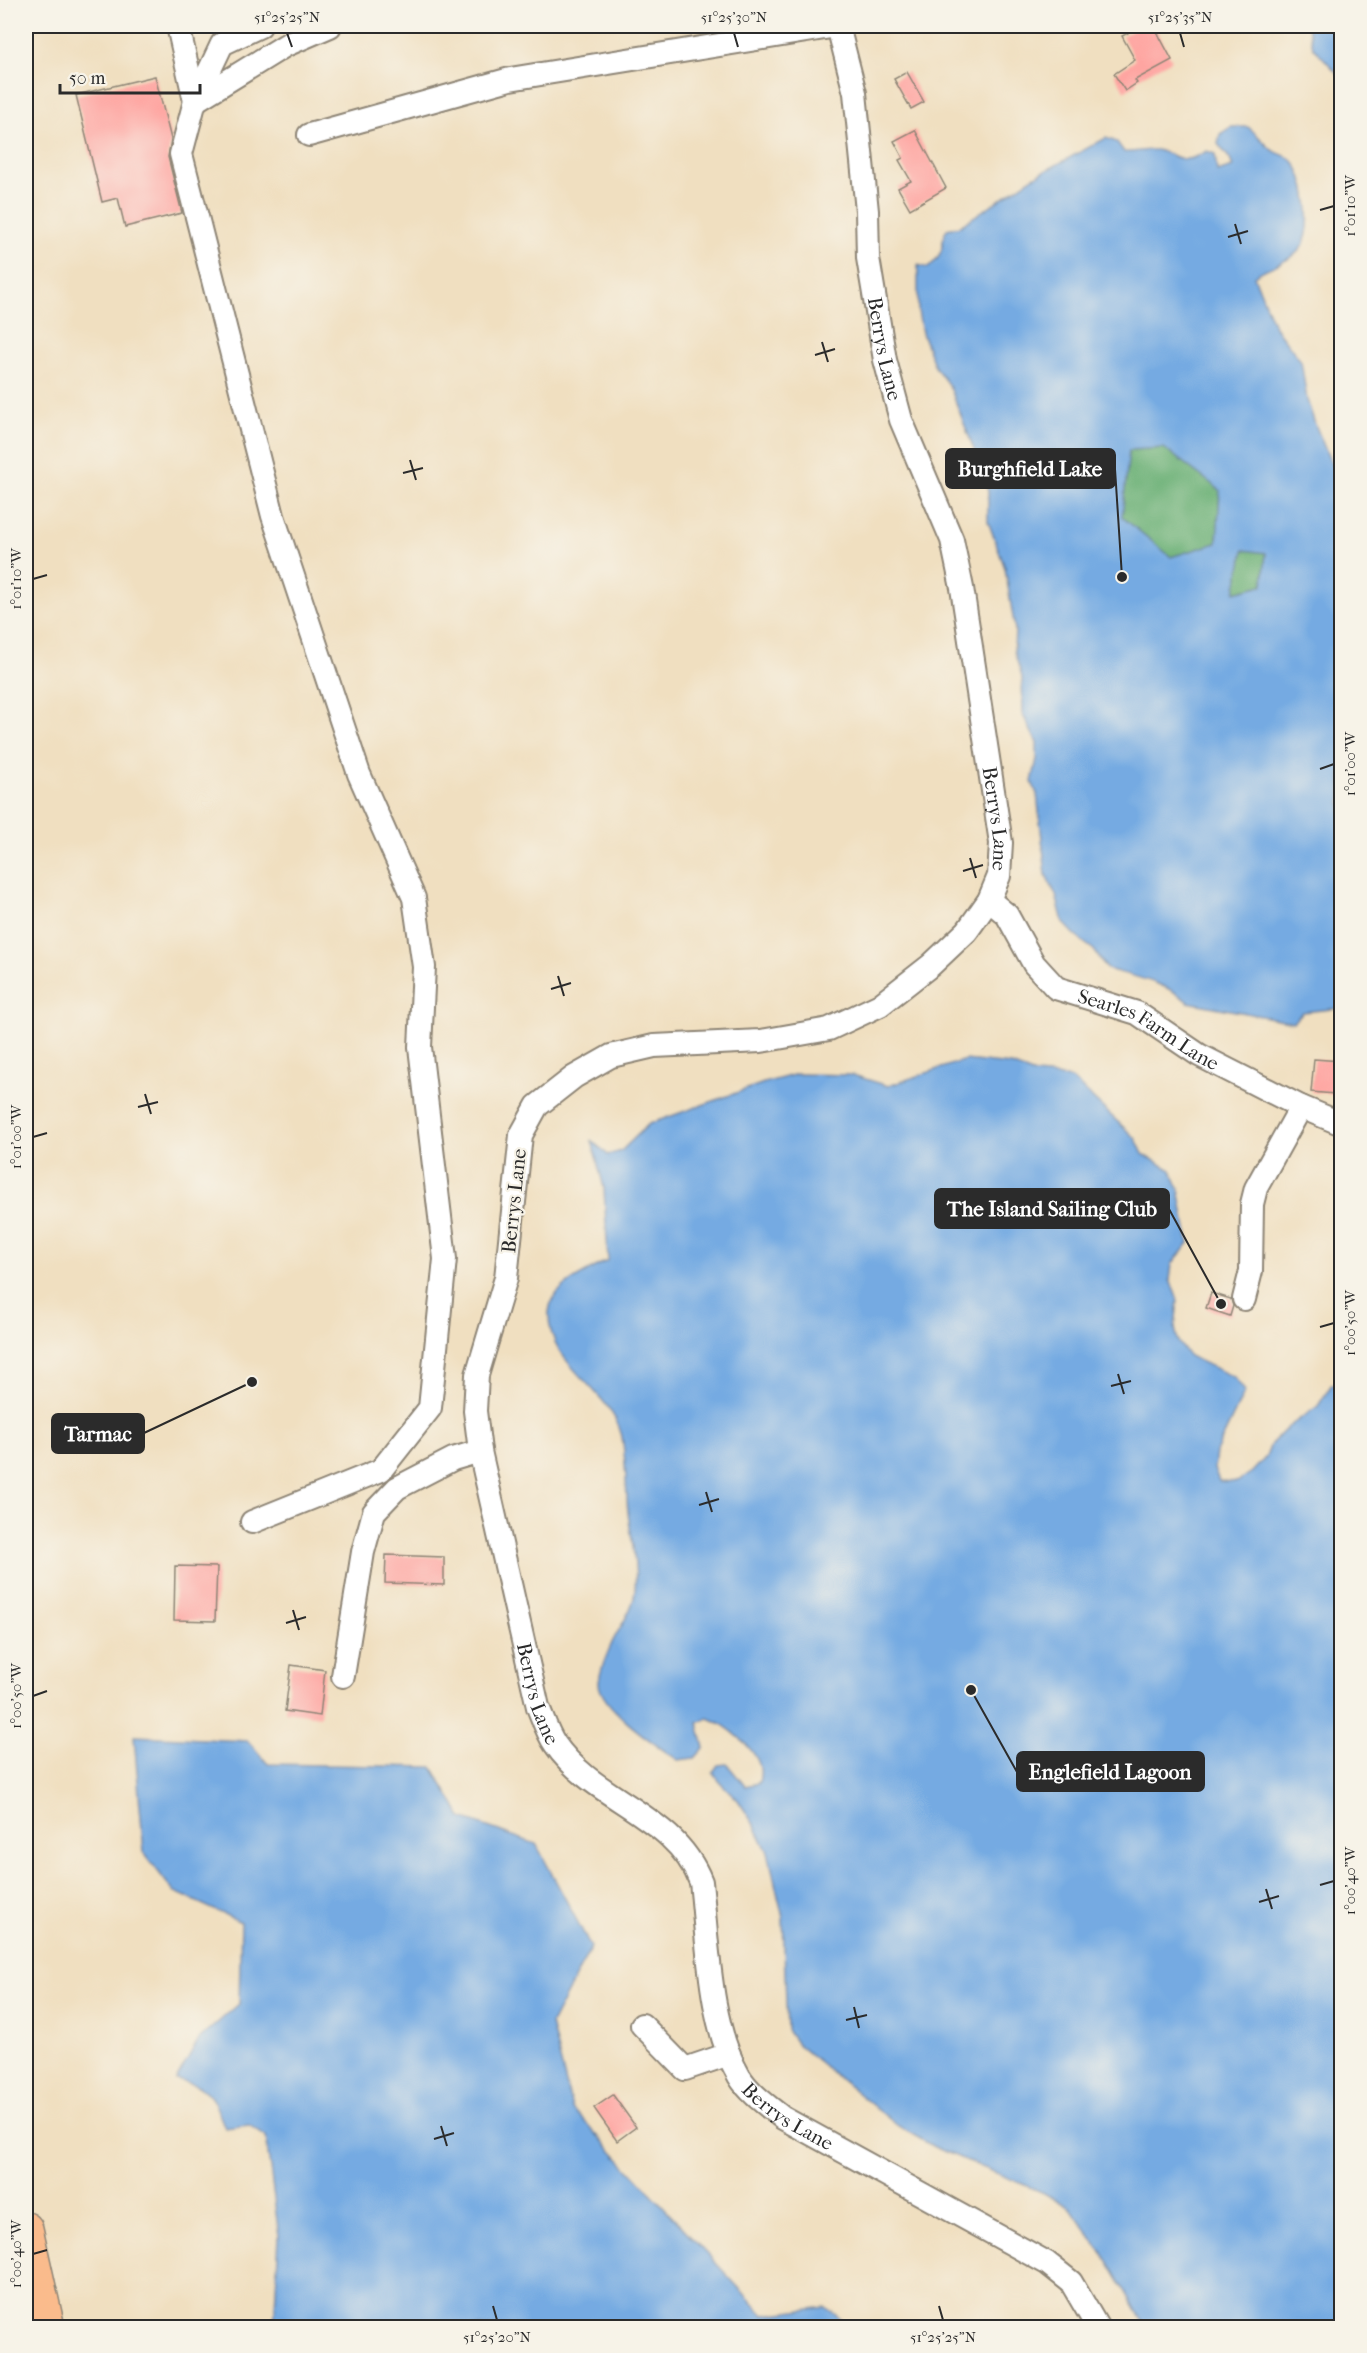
<svg xmlns="http://www.w3.org/2000/svg" width="1367" height="2353" font-family="'IM FELL French Canon',serif">
<rect width="100%" height="100%" fill="#f7f3e8"/>
<filter id="ink" filterUnits="userSpaceOnUse"><feTurbulence type="fractalNoise" baseFrequency=".0167" numOctaves="2"/><feDisplacementMap in="SourceGraphic" scale="12" xChannelSelector="R" yChannelSelector="G"/><feConvolveMatrix kernelMatrix="1 2 1 2 8 2 1 2 1" color-interpolation-filters="sRGB"/></filter>
<filter id="wash" filterUnits="userSpaceOnUse"><feTurbulence type="fractalNoise" baseFrequency=".008" numOctaves="4" result="noise"/><feDisplacementMap in="SourceGraphic" scale="24" xChannelSelector="R" yChannelSelector="G"/><feGaussianBlur stdDeviation="1.35" result="paint"/><feColorMatrix in="noise" values="0 0 0 0 0 0 0 0 0 0 0 0 0 0 0 0 0 1.4 0 .05"/><feComposite in="paint" operator="in"/></filter>
<g filter="url(#wash)">
<rect width="100%" height="100%" fill="#f0dfc0"/>
<path fill="#6ab076" stroke="#4a6e50" stroke-width="1.5" d="M 1164,448 L 1220,490 L 1217,543 L 1171,557 L 1122,517 L 1129,450 Z
M 1244,549 L 1266,553 L 1263,585 L 1234,592 Z"/>
<path fill="#75aae2" stroke="#506a86" stroke-width="1.5" fill-rule="evenodd" d="M 1308,26 L 1341,26 L 1341,77 L 1313,47 Z
M 1231,127 L 1248,127 C 1257,134 1263,142 1271,149 C 1277,154 1287,155 1292,160 C 1307,176 1315,229 1301,248 C 1291,262 1268,266 1254,276 L 1274,326 L 1301,361 L 1307,400 L 1315,424 L 1341,488 L 1341,1008 L 1303,1012 L 1293,1022 L 1188,1002 C 1166,982 1135,977 1107,969 L 1094,950 L 1078,938 L 1063,922 L 1056,895 L 1046,875 L 1037,794 L 1032,782 L 1037,759 L 1037,743 L 1023,715 L 1022,677 L 1014,651 L 1015,630 L 1005,568 L 988,521 L 988,491 L 978,460 L 950,387 L 935,367 L 922,333 L 918,311 L 918,265 L 928,268 C 937,260 944,252 942,240 L 947,229 L 960,226 L 1032,178 L 1106,138 L 1117,142 L 1124,152 C 1133,153 1152,149 1157,150 C 1182,157 1182,166 1207,151 L 1215,154 L 1217,172 L 1233,167 L 1230,159 L 1218,144 L 1220,134 ZM 1164,448 L 1220,490 L 1217,543 L 1171,557 L 1122,517 L 1129,450 ZM 1244,550 L 1266,553 L 1263,585 L 1235,592 Z
M 965,1060 L 1011,1065 L 1035,1074 L 1057,1076 L 1073,1080 L 1136,1139 L 1143,1154 L 1171,1170 L 1179,1189 L 1189,1243 L 1172,1264 L 1170,1280 L 1178,1300 L 1175,1328 L 1178,1342 L 1189,1356 L 1234,1377 L 1245,1391 L 1216,1452 L 1214,1469 L 1219,1481 L 1237,1482 L 1252,1472 L 1266,1457 L 1271,1444 L 1287,1428 L 1318,1406 L 1332,1384 L 1341,1383 L 1341,2327 L 1146,2327 L 1108,2261 L 1071,2208 L 1044,2193 L 934,2147 L 898,2126 L 796,2043 L 787,2030 L 783,1918 L 768,1852 L 755,1826 L 738,1800 L 720,1782 L 713,1772 L 718,1765 L 727,1764 L 745,1786 L 759,1783 C 760,1778 761,1772 760,1768 C 757,1749 725,1723 708,1718 L 698,1723 L 704,1748 L 695,1758 L 678,1760 C 659,1747 598,1707 599,1682 C 600,1671 607,1654 612,1643 C 619,1628 630,1615 634,1598 C 639,1570 631,1539 628,1512 C 626,1489 626,1466 623,1443 C 617,1390 546,1368 549,1312 C 551,1285 589,1272 608,1260 L 604,1188 L 592,1141 L 608,1155 L 621,1151 L 649,1124 L 764,1083 L 797,1074 L 853,1075 L 888,1086 Z
M 134,1736 L 248,1741 L 268,1764 L 432,1767 L 462,1818 L 536,1844 L 591,1947 L 551,2024 L 572,2108 L 764,2315 L 826,2307 L 850,2327 L 274,2327 L 279,2236 L 266,2137 L 249,2125 L 225,2128 C 212,2096 211,2087 176,2080 L 200,2038 L 239,2004 L 241,1922 L 173,1891 L 144,1853 Z"/>
<g id="blocks">
<path fill="#fea5a1" d="M 1141,26 L 1154,26 L 1172,60 L 1135,80 L 1137,83 L 1125,91 L 1114,74 L 1135,60 L 1122,36 Z
M 907,72 L 924,102 L 911,109 L 894,79 Z
M 155,76 L 171,139 L 168,157 L 182,213 L 125,227 L 118,198 L 102,202 L 76,95 Z
M 915,130 L 946,188 L 910,209 L 898,188 L 911,181 L 899,160 L 903,158 L 894,141 Z
M 1314,1059 L 1341,1061 L 1341,1085 L 1336,1085 L 1335,1094 L 1311,1092 Z
M 1211,1293 L 1231,1299 L 1233,1306 L 1230,1316 L 1206,1308 Z
M 386,1555 L 444,1557 L 444,1585 L 385,1583 Z
M 175,1566 L 217,1567 L 215,1621 L 174,1620 Z
M 291,1665 L 325,1670 L 320,1716 L 285,1711 Z
M 613,2095 L 636,2127 L 617,2141 L 594,2108 Z"/>
</g>
</g>
<g filter="url(#ink)">
<use href="#blocks" fill-opacity="0" stroke="#8e8576" stroke-width="1.5"/>
<g fill="none" stroke-linecap="round" stroke-linejoin="round">
<defs>
<g id="minor">
<path d="M 178,26 L 195,101"/>
<path id="s1" d="M 838,26 L 855,93 L 867,211 L 868,258 L 885,360 L 901,420 L 952,540 L 962,588 L 1001,843 L 999,876 L 989,900 L 967,931 L 931,965 L 880,1005 L 829,1029 L 761,1041 L 654,1046 L 611,1056 L 574,1077 L 537,1106 L 521,1135 L 506,1278 L 477,1375 L 475,1411 L 480,1451 L 538,1707 C 543,1719 548,1734 555,1744 C 594,1801 675,1814 701,1882 C 708,1942 709,2024 739,2076 C 749,2093 768,2106 783,2118 L 1047,2263 L 1071,2282 L 1098,2328"/>
<path d="M 195,101 L 286,45 L 330,26"/>
<path d="M 309,135 L 510,79 L 837,26"/>
<path id="s2" d="M 989,900 L 1007,915 L 1034,964 L 1056,988 L 1137,1013 L 1199,1055 L 1301,1107 L 1342,1124"/>
<path d="M 1244,1299 L 1251,1271 L 1252,1204 L 1256,1188 L 1301,1107"/>
<path d="M 252,1522 L 381,1470 L 430,1408 L 445,1259 L 420,1047 L 424,967 L 414,898 L 359,774 L 273,516 L 181,154 L 195,101 L 222,44 L 260,26"/>
<path d="M 343,1676 L 363,1552 L 374,1512 L 397,1488 L 453,1459 L 480,1451"/>
<path d="M 642,2025 L 685,2069 L 729,2054"/>
</g>
<path id="highway" d="M 26,2229 L 48,2328"/>
</defs>
<use href="#minor" stroke="#8e8576" stroke-width="26"/>
<use href="#highway" stroke="#8e8576" stroke-width="36"/>
<use href="#minor" stroke="#fff" stroke-width="22"/>
<use href="#highway" stroke="#fabb8c" stroke-width="33"/>
</g>
</g>
<path fill="none" stroke="#2b2b2b" stroke-width="2" d="M 287,33 L 292,47M 734,33 L 738,47M 1180,33 L 1184,47M 1320,210 L 1334,206M 1235,224 L 1241,244M 1228,237 L 1248,231M 822,342 L 828,362M 815,355 L 835,349M 410,460 L 416,480M 403,473 L 423,468M 33,579 L 47,575M 1320,769 L 1334,764M 970,858 L 976,878M 963,871 L 983,865M 558,976 L 564,996M 551,989 L 571,983M 145,1094 L 151,1114M 138,1107 L 158,1102M 33,1137 L 47,1133M 1320,1327 L 1334,1323M 1118,1374 L 1124,1394M 1111,1386 L 1131,1381M 706,1492 L 712,1512M 699,1505 L 719,1499M 293,1610 L 299,1630M 286,1623 L 306,1617M 33,1696 L 47,1691M 1320,1885 L 1334,1881M 1266,1889 L 1272,1909M 1259,1902 L 1279,1896M 854,2007 L 859,2028M 846,2020 L 867,2015M 441,2126 L 447,2146M 434,2139 L 454,2133M 33,2254 L 47,2250M 493,2306 L 497,2320M 939,2306 L 943,2320"/>
<g text-anchor="middle" dominant-baseline="central" stroke-width="4.5" stroke-linejoin="round" paint-order="stroke">
<g font-size="20" fill="#2b2b2b" stroke="#f7f3e8">
<text stroke="none"><textPath href="#s1" startOffset="327">Berrys Lane</textPath></text>
<text stroke="none"><textPath href="#s1" startOffset="813">Berrys Lane</textPath></text>
<text stroke="none"><textPath href="#s2" startOffset="214">Searles Farm Lane</textPath></text>
<text transform="translate(514 1201) rotate(-84)">Berrys Lane</text>
<text stroke="none"><textPath href="#s1" startOffset="2019">Berrys Lane</textPath></text>
<text stroke="none"><textPath href="#s1" startOffset="2540">Berrys Lane</textPath></text>
</g>
</g>
<path fill="none" stroke="#2b2b2b" stroke-width="2" d="M1122 577L1115 469M1221 1304L1169 1209M252 1382L144 1433M971 1690L1017 1772"/>
<g fill="#2b2b2b" stroke="#f7f3e8" stroke-width="2">
<circle cx="1122" cy="577" r="6"/>
<circle cx="1221" cy="1304" r="6"/>
<circle cx="252" cy="1382" r="6"/>
<circle cx="971" cy="1690" r="6"/>
</g>
<g fill="#2b2b2b" stroke="#2b2b2b" stroke-width="2">
<rect x="946" y="449" width="169" height="39" rx="6"/>
<rect x="935" y="1189" width="234" height="39" rx="6"/>
<rect x="52" y="1414" width="92" height="39" rx="6"/>
<rect x="1017" y="1752" width="187" height="39" rx="6"/>
</g>
<g font-size="21" text-anchor="middle" font-weight="bold" fill="#fff">
<text x="1030" y="476">Burghfield Lake</text>
<text x="1052" y="1216">The Island Sailing Club</text>
<text x="98" y="1441">Tarmac</text>
<text x="1110" y="1779">Englefield Lagoon</text>
</g>
<rect width="1367" height="2353" fill="none" stroke="#f7f3e8" stroke-width="66"/>
<path d="M60 84v9h140v-9" fill="none" stroke="#2b2b2b" stroke-width="3"/>
<text x="69" y="84" font-size="18" fill="#2b2b2b" stroke="#f7f3e8" stroke-width="4.5" paint-order="stroke">50 m</text>
<rect x="33" y="33" width="1301" height="2287" fill="none" stroke="#2b2b2b" stroke-width="2"/>
<g font-size="15" text-anchor="middle" fill="#2b2b2b">
<text x="287" y="22">51°25'25"N</text>
<text x="734" y="22">51°25'30"N</text>
<text x="1180" y="22">51°25'35"N</text>
<text transform="translate(1350 206) rotate(-90)" y="5">1°01'10"W</text>
<text transform="translate(16 579) rotate(-90)" y="5">1°01'10"W</text>
<text transform="translate(1350 764) rotate(-90)" y="5">1°01'00"W</text>
<text transform="translate(16 1137) rotate(-90)" y="5">1°01'00"W</text>
<text transform="translate(1350 1323) rotate(-90)" y="5">1°00'50"W</text>
<text transform="translate(16 1696) rotate(-90)" y="5">1°00'50"W</text>
<text transform="translate(1350 1881) rotate(-90)" y="5">1°00'40"W</text>
<text transform="translate(16 2254) rotate(-90)" y="5">1°00'40"W</text>
<text x="497" y="2342">51°25'20"N</text>
<text x="943" y="2342">51°25'25"N</text>
</g>
</svg>
